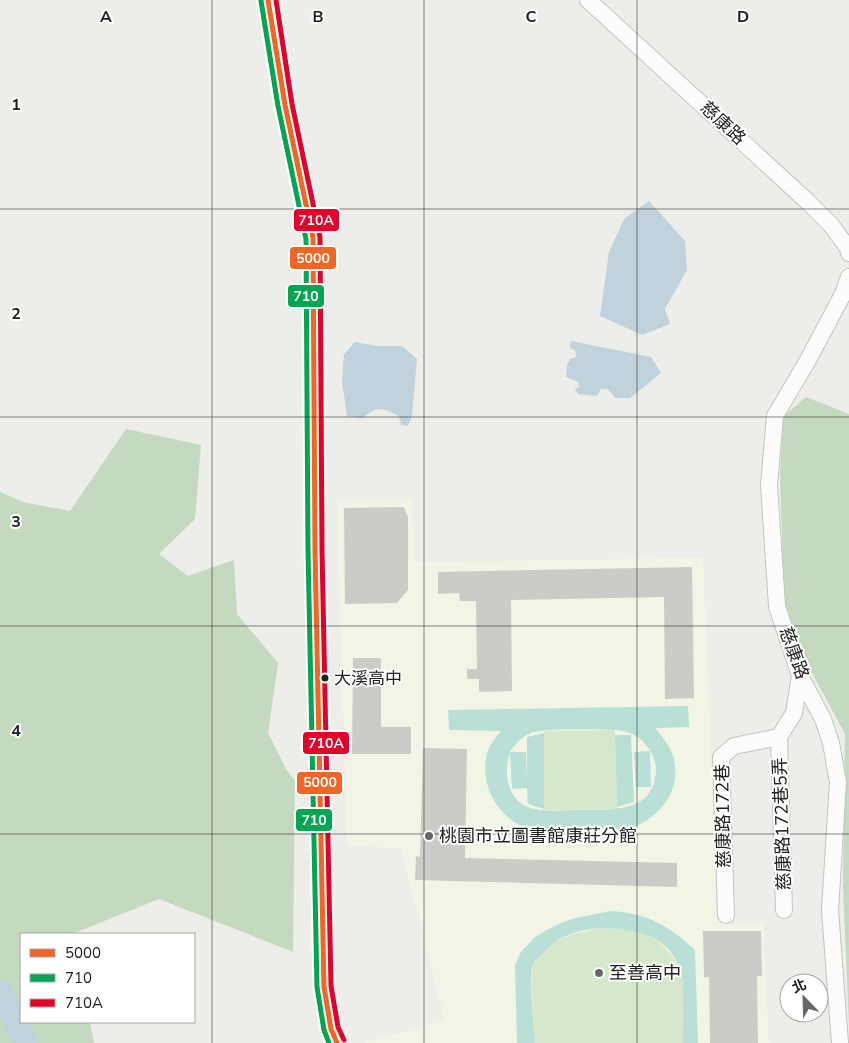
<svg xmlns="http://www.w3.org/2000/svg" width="849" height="1043" font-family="'Nunito Sans','Noto Sans TC',sans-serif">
<rect width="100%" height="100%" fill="#edede9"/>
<path fill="#f2f5e6" d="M 337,500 L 411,501 L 415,562 L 703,558 L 717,924 L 763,925 L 769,1043 L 364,1043 L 445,1020 L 401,848 L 347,846 Z"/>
<path fill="#d5e8cb" d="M 615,730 L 617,809 L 544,810 L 544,731 Z
M 605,928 C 633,929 659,934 675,960 C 677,963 680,966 680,970 C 686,993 683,1019 683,1043 L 535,1043 C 534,1027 529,974 535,962 C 547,938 581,931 605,928 Z"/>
<path fill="#c5d9c1" d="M 806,397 L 849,414 L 849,1026 L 843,887 L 845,734 L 785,623 L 780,475 L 783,417 Z
M 126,429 L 201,445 L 195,519 L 159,554 L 188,576 L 234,560 L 237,614 L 278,663 L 268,733 L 287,771 L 295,780 L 293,952 L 159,899 L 72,934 L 21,934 L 21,1022 L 90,1022 L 94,1043 L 0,1043 L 0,492 L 23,502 L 70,511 Z"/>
<path fill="#b9dfd6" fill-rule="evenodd" d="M 688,706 L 689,727 L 655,728 C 664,739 674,750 675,765 C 679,796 655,821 628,829 C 603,828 577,828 551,828 C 543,828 531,830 524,827 C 495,815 478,780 488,750 C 491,743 496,737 501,731 L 449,730 L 448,710 ZM 615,730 C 633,731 645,739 653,756 C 656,763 657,771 655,778 C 649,814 607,809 579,810 C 563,810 545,812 530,808 C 507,800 503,772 510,753 L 512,789 L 527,788 L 528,804 L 544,809 L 544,733 L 527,737 L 527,779 L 526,752 L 510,752 C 515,744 521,738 529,734 C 544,727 596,730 615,730 Z
M 615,735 L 631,735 L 634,802 L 617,807 Z
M 650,751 L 651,787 L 636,787 L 634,752 Z
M 610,911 C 647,913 668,925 695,950 L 698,1043 L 683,1043 C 683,1026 685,981 680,967 C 677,962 673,955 670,951 C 664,944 656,939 648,936 C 614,923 566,925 542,954 C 539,957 535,960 534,963 C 528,977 534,1026 535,1043 L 517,1043 L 515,965 L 521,952 L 535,937 L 554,926 L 571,919 Z"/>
<path fill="#c0d2dc" d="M 649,201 L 685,241 L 687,270 L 665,309 L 670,324 L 642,335 L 600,316 L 609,252 L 624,219 Z
M 571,341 L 651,357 L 661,373 L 630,398 L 615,398 L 608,389 L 601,389 L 597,396 L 578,394 L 575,390 L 579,386 L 578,382 L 566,377 L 567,365 L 570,359 L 576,357 L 575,350 L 570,348 Z
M 355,342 L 377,346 L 402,346 L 417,359 L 412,416 L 408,426 L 401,425 L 399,416 C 382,408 378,405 363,418 L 347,416 L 342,382 L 344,354 Z"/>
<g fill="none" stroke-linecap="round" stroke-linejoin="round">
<path stroke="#c0d2dc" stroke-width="24" d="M 0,992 L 26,1043"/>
</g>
<path fill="#cccbc8" d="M 404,507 L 408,517 L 408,590 L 397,603 L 345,604 L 344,508 Z
M 692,567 L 694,698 L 665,699 L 664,597 L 511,600 L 512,691 L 479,692 L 479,679 L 467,679 L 467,669 L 477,669 L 476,601 L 460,601 L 459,593 L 438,594 L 438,572 Z
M 353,658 L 381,658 L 381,727 L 411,727 L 411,754 L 352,754 Z
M 423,748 L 467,749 L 465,858 L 677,863 L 677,887 L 415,880 L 416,856 L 420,857 Z
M 703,931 L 761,931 L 762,976 L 757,976 L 758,1043 L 710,1043 L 709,977 L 704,977 Z"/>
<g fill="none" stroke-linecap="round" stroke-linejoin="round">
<defs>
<path id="minor" d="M 268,0 L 285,105 L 304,190 L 313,238 L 315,550 L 324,987 L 331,1029 L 337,1043
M 588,0 L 808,202 L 831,225 L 848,248 L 849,253
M 779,737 L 784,910
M 726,915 L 721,757 L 734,746 L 779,737 L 794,713 L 800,676
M 840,1043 L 830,910 L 838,782 L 831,743 L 823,719 L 800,676 L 777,606 L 769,485 L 775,416 L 808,360 L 843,294 L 849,277"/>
</defs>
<use href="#minor" stroke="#c3c3c1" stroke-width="18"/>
<use href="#minor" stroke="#fcfcfc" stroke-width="16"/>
<defs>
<path id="bus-1" d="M 268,0 L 285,105 L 313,238 L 315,550 L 324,987 L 331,1029 L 337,1043"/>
<path id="bus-2" d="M 261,1 L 278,106 L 306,239 L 308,550 L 317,987 L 324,1030 L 329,1043"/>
<path id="bus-3" d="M 276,0 L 292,104 L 320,237 L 322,550 L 331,986 L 338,1027 L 344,1040"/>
</defs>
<use href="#bus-1" stroke="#fff" stroke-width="9"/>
<use href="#bus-2" stroke="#fff" stroke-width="9"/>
<use href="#bus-3" stroke="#fff" stroke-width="9"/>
<use href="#bus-1" stroke="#f26522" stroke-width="5"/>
<use href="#bus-2" stroke="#00a651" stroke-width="5"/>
<use href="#bus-3" stroke="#e4002b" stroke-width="5"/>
</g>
<path fill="none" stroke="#202020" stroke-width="1" stroke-opacity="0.55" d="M 212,0 L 212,1043M 424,0 L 424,1043M 637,0 L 637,1043M 0,209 L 849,209M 0,417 L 849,417M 0,626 L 849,626M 0,834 L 849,834"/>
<circle fill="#202020" stroke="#fff" stroke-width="2" cx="325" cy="678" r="4.5"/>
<g fill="#686866" stroke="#fff" stroke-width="2">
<circle cx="429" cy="836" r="5"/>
<circle cx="599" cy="973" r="5"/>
</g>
<g text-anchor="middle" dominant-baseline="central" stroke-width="4" stroke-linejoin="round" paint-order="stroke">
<g font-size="17" fill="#202020" stroke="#fff" text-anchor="start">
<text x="334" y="678">大溪高中</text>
</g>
<g font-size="18" fill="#202020" stroke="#fff">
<text transform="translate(723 123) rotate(43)">慈康路</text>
<text transform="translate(794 653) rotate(70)">慈康路</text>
<text transform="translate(723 816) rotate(-91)">慈康路172巷</text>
<text transform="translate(782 824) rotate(-92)">慈康路172巷5弄</text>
</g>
<g font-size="18" fill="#202020" stroke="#fff" text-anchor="start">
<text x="439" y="836">桃園市立圖書館康莊分館</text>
<text x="609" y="973">至善高中</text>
</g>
</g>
<g font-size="16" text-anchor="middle" font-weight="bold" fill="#202020" stroke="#fff" stroke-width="4" stroke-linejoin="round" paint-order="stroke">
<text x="106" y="22">A</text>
<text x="318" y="22">B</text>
<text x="531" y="22">C</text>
<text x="743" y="22">D</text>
<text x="16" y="110">1</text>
<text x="16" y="319">2</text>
<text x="16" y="527">3</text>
<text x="16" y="736">4</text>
</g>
<g stroke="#fff" stroke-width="2">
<rect x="293" y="208" width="47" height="24" rx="5" fill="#e4002b"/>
<rect x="289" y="246" width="48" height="24" rx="5" fill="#f26522"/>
<rect x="287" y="284" width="38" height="24" rx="5" fill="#00a651"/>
<rect x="302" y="731" width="48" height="24" rx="5" fill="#e4002b"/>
<rect x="296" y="771" width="47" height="24" rx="5" fill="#f26522"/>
<rect x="295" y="808" width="38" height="24" rx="5" fill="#00a651"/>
</g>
<g font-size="14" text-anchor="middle" font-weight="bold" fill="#fff">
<text x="316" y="225">710A</text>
<text x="313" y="263">5000</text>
<text x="306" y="301">710</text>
<text x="326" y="748">710A</text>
<text x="320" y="787">5000</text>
<text x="314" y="825">710</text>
</g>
<rect x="20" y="933" width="175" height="90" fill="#ffffff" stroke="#a6a6a6"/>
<rect x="30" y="949" width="25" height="8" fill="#f26522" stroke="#a6a6a6"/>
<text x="65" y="958" font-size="15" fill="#202020">5000</text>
<rect x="30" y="974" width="25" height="8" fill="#00a651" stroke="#a6a6a6"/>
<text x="65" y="983" font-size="15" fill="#202020">710</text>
<rect x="30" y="999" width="25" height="8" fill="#e4002b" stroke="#a6a6a6"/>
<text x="65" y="1008" font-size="15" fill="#202020">710A</text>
<g transform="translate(804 998) rotate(337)"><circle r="24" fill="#ffffff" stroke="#a6a6a6"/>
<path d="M0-4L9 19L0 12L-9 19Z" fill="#686866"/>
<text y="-8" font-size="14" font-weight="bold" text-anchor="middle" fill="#202020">北</text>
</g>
</svg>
